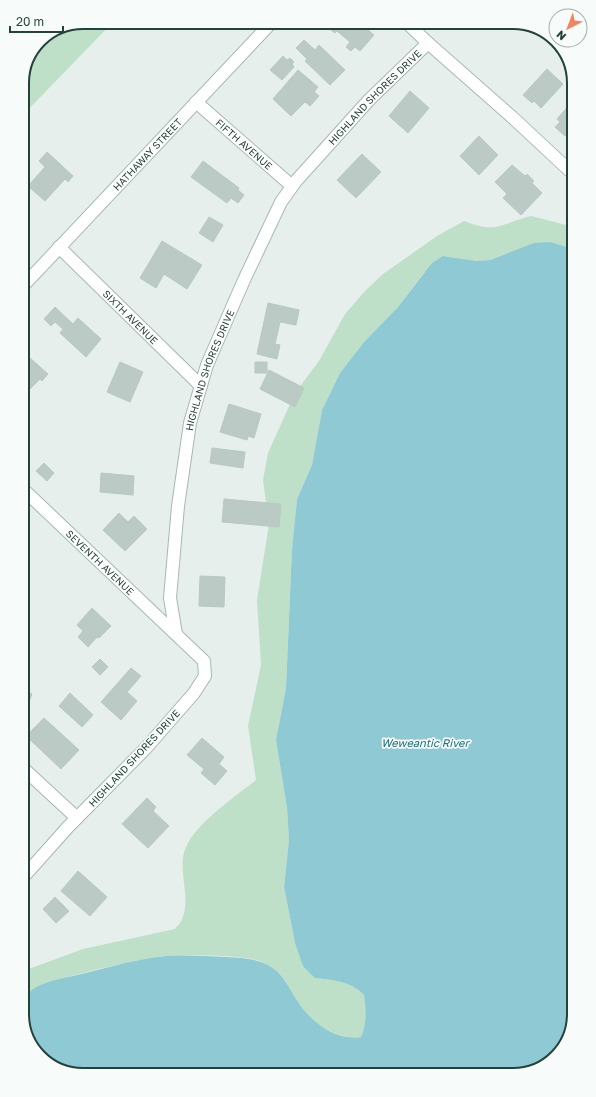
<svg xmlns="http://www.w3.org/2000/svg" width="596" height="1097" font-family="'Golos Text',sans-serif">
<rect width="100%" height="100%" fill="#e6efeb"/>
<path fill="#bfe0c8" d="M 83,22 L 113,22 L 22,116 L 22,79 L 40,40 Z
M 531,216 L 570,226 L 570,248 L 567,246 L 505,254 L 490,260 L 478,261 L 443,256 L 424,273 L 398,307 L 364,342 L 340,373 L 322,410 L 312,465 L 297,499 L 292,549 L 286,688 L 276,740 L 287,808 L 289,840 L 284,887 L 295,943 L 315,978 C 332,980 351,981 364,995 C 366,1010 367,1023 361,1037 C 333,1040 310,1021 296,999 C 290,990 286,979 278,972 C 273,967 266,964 260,961 C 244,955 174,954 157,957 C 133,961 39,980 27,995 L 26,970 L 83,949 L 175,929 C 177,926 181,923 182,919 C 192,897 176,869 186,847 C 196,823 236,796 256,780 L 248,726 L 261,665 L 257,600 L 269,524 L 263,480 L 268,453 L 295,393 L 319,361 L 345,314 L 366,290 L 383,274 L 437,236 L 464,221 C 497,234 500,224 531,216 Z"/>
<path fill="#8ec9d4" d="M 550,242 L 570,248 L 574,1014 L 564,1048 L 537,1070 L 79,1075 L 49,1065 L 27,1038 L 27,995 C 37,982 61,979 77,975 C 103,969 129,961 157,957 C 179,954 204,956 226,957 C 241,958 255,958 268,965 C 283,973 288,986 296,999 C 310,1021 334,1041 361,1037 C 367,1023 366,1010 364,995 C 351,981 332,980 315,978 L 303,966 L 295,943 L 284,887 L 289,840 L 287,808 L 276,740 L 286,688 L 292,549 L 297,499 L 312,465 L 322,410 L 340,373 L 364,342 L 398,307 L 432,263 L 443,256 L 477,261 L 490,260 L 534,243 Z"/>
<path fill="#bbcac4" stroke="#b8c9c2" d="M 320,22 L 359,22 L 374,35 L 360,51 L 355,47 L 351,51 L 346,47 L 350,42 L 337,31 L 335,33 L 328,28 L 327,30 Z
M 304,40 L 315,50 L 319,45 L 345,70 L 330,85 L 305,61 L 307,59 L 296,48 Z
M 283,56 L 287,60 L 290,58 L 294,62 L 292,64 L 294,67 L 282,80 L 270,70 Z
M 547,69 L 563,84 L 541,108 L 534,101 L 532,103 L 523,95 Z
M 298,70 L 318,87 L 314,92 L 319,96 L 310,106 L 305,102 L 291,116 L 273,99 Z
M 410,91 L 429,108 L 408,133 L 389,116 Z
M 570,104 L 570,131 L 565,136 L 555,127 L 560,122 L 557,119 Z
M 479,136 L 498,155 L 479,175 L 460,156 Z
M 47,152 L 73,176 L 68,182 L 65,179 L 45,201 L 28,186 L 45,167 L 39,161 Z
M 362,154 L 381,172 L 356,198 L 337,180 Z
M 203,161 L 239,188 L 238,190 L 244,195 L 238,203 L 231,198 L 227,203 L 191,177 Z
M 512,165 L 525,176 L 527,174 L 534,181 L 532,183 L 542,193 L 521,215 L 503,198 L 507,194 L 495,182 Z
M 209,217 L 223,225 L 213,242 L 199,233 Z
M 162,241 L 202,265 L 187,289 L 164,274 L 156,288 L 140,278 Z
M 268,303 L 299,310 L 296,325 L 280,322 L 275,344 L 280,345 L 277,359 L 257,354 Z
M 55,307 L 73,324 L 78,318 L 101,339 L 86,357 L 60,333 L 63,329 L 55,322 L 51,326 L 44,319 Z
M 30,358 L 48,374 L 42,381 L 40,379 L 25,394 L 29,397 L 24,403 L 23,365 Z
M 120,362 L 143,372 L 130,402 L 107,392 Z
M 255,362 L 267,362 L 267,373 L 255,373 Z
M 269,370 L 304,388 L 295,407 L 260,389 Z
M 229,404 L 261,414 L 254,438 L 248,436 L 247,440 L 220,432 Z
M 212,448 L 245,452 L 243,468 L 210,463 Z
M 44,463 L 54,473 L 47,481 L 36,471 Z
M 101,473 L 134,476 L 133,495 L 100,492 Z
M 224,499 L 281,504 L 279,527 L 222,522 Z
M 119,513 L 128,522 L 134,516 L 147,529 L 125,551 L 103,530 Z
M 200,576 L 225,577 L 224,607 L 199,606 Z
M 92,608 L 111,626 L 99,638 L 97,637 L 88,647 L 78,637 L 83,631 L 77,625 Z
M 100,659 L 108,667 L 100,675 L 92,667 Z
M 131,668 L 141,676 L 127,692 L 137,701 L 121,720 L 101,702 Z
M 25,692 L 32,694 L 25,712 Z
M 70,693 L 93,715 L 82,727 L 59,706 Z
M 44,718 L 79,750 L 61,769 L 26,736 Z
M 202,738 L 224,757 L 219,764 L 227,771 L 215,785 L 201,773 L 204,769 L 187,755 Z
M 147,798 L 156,807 L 153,811 L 169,826 L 148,848 L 122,824 Z
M 78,871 L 107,897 L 90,916 L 61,891 Z
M 55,897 L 69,911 L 56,923 L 43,909 Z"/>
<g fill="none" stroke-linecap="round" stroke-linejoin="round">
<defs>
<g id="minor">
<path d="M 406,22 L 428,43"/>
<path id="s1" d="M 196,102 L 292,186"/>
<path id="s2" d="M 59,247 L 201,386"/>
<path id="s3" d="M 24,490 L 204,661 L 205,676 L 194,693 L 146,748 L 68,827 L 26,874"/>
<path id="s4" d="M 176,634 L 170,598 L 178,506 L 190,423 L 207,365 L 244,280 L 281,202 L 296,181 L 369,100 L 428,43 L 512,117 L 570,171"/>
<path d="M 25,770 L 77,818"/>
</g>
<g id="tertiary">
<path id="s5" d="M 23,286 L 272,22"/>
</g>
</defs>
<use href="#minor" stroke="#a8b8b2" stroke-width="14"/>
<use href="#tertiary" stroke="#a8b8b2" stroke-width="14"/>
<use href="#minor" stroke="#fff" stroke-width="12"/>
<use href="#tertiary" stroke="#fff" stroke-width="12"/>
</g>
<g text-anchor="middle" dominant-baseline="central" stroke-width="3.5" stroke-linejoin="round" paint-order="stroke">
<g font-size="10" fill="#24423a" stroke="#f7fbf9">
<text stroke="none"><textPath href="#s4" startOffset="593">HIGHLAND SHORES DRIVE</textPath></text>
<text stroke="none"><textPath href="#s1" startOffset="64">FIFTH AVENUE</textPath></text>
<text stroke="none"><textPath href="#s5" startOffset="181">HATHAWAY STREET</textPath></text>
<text stroke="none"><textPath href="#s2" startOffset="100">SIXTH AVENUE</textPath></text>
<text stroke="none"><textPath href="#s4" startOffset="269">HIGHLAND SHORES DRIVE</textPath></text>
<text stroke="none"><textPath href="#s3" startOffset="105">SEVENTH AVENUE</textPath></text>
<text transform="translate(134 758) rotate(-47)">HIGHLAND SHORES DRIVE</text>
</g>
<g font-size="11" font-style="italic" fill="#1c6f80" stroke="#f7fbf9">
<text x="425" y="742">Weweantic River</text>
</g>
</g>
<path d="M0 0H596V1097H0ZM83 29H513A54 54 0 0 1 567 83V1014A54 54 0 0 1 513 1068H83A54 54 0 0 1 29 1014V83A54 54 0 0 1 83 29Z" fill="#f7fbf9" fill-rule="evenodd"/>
<path fill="none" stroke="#24423a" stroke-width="2" d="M83 29H513A54 54 0 0 1 567 83V1014A54 54 0 0 1 513 1068H83A54 54 0 0 1 29 1014V83A54 54 0 0 1 83 29Z"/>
<g transform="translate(568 28) rotate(222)"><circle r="19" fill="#f7fbf9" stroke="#a3b1ad"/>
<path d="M0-3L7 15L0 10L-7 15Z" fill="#f4845f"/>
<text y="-6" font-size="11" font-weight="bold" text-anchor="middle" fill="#24423a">N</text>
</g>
<path d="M10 26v6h53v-6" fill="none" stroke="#24423a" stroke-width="2"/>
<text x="16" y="26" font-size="12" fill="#24423a" stroke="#f7fbf9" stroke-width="3" paint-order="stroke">20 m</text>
</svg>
